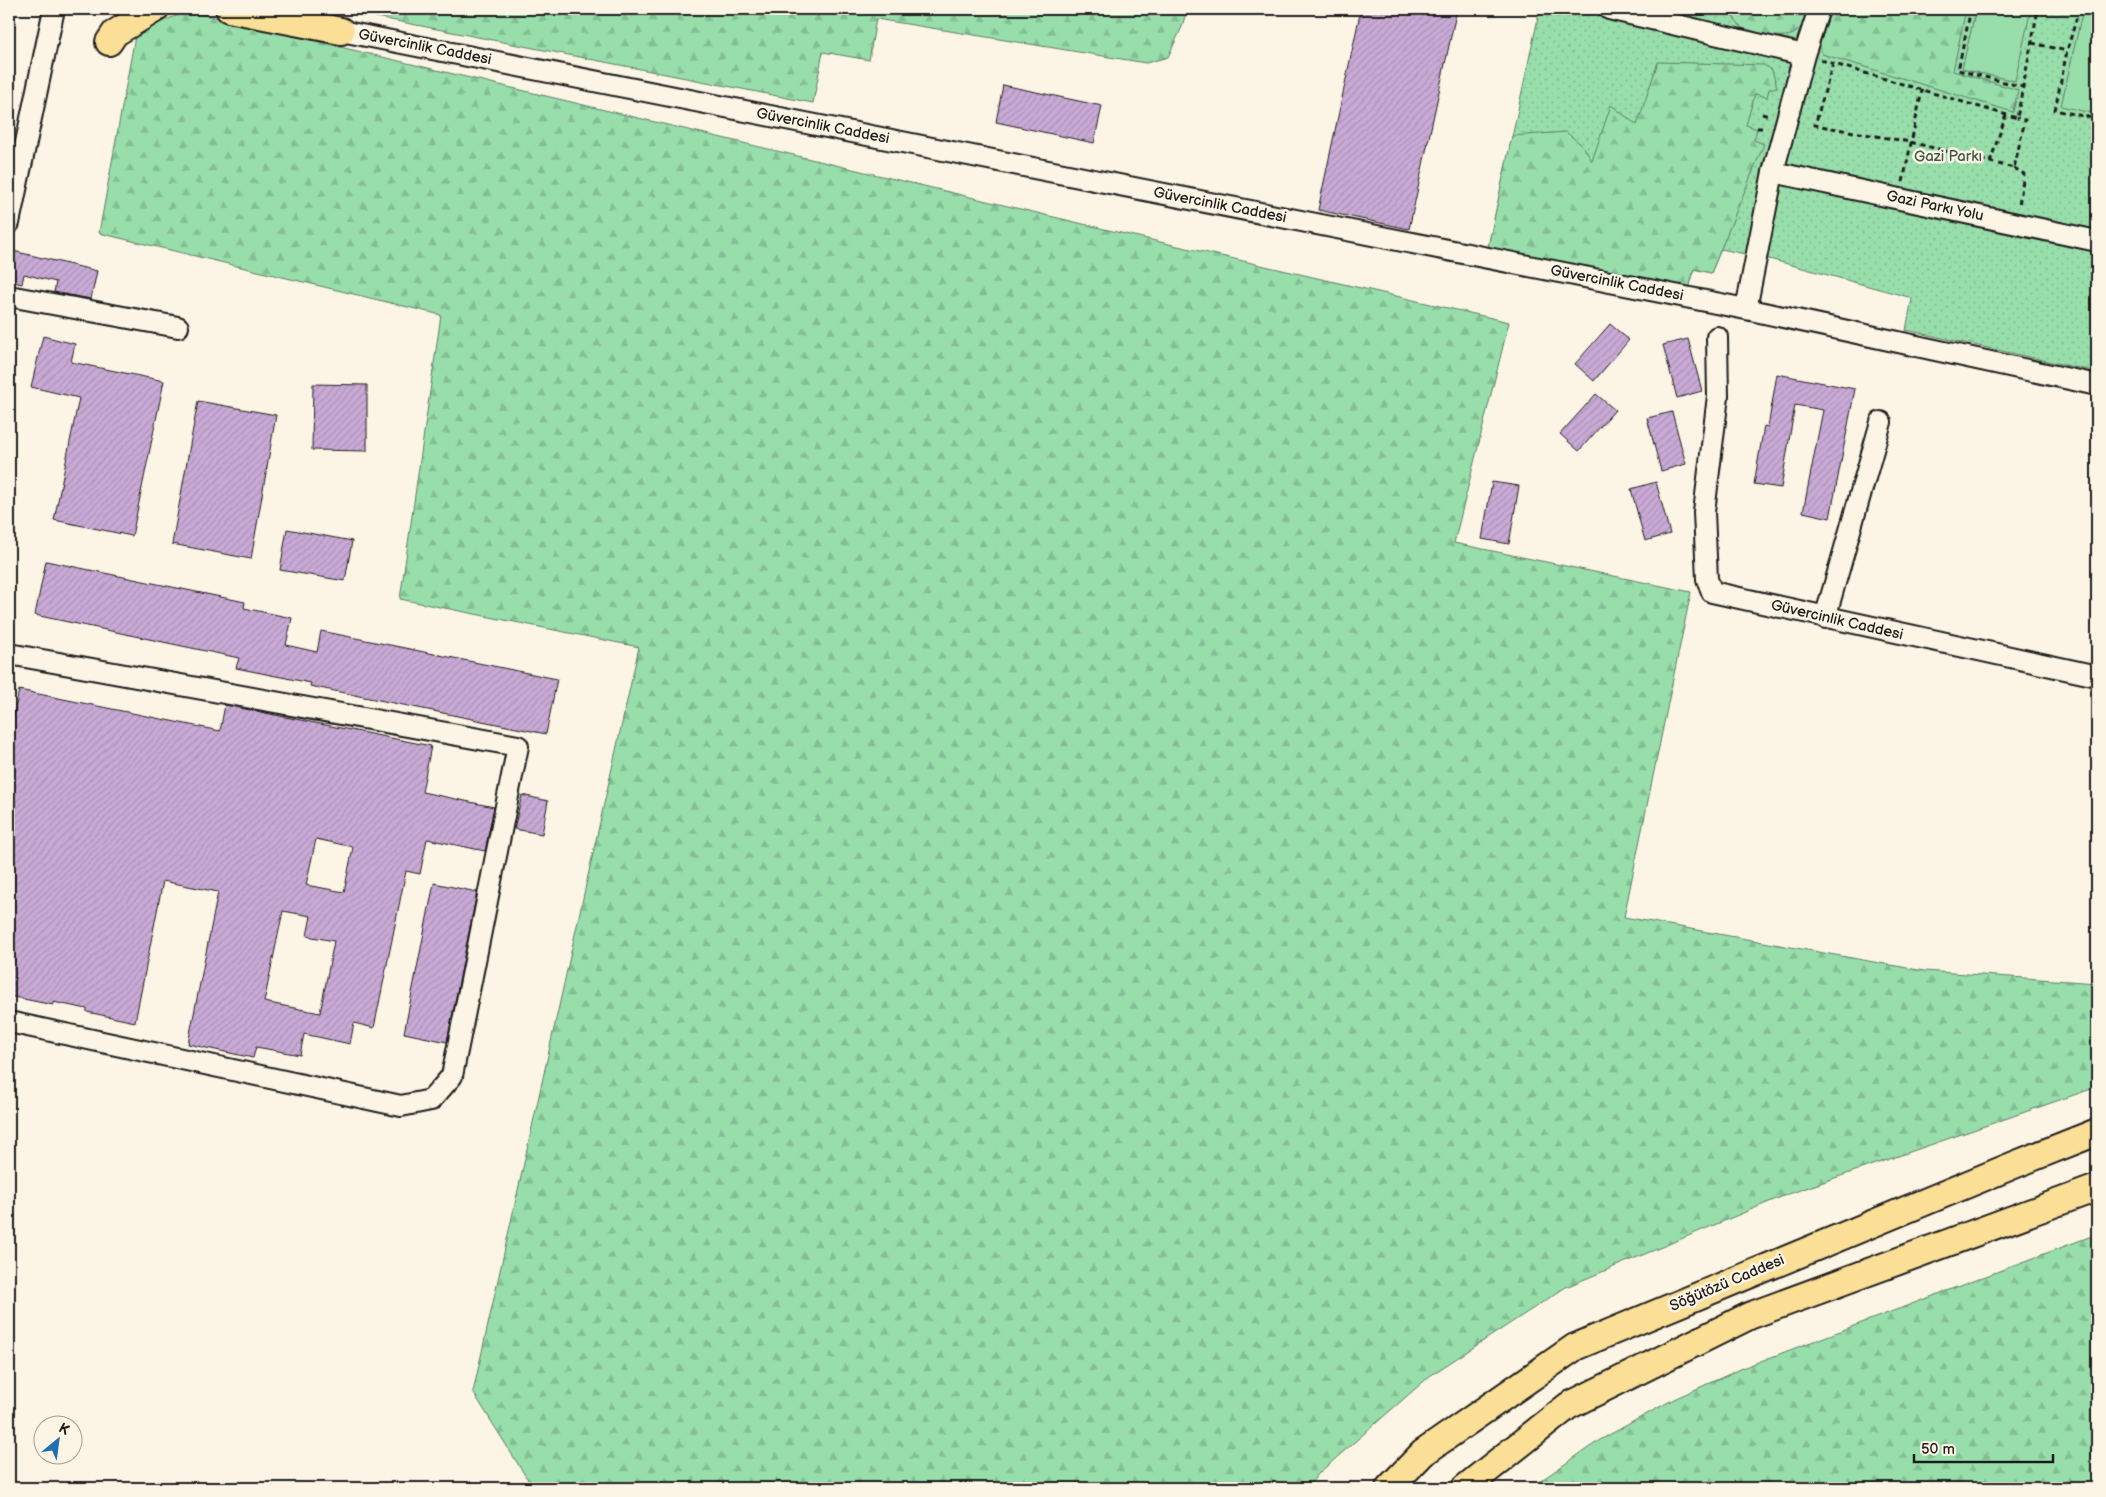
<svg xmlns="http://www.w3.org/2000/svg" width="2106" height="1497" font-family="'Balsamiq Sans',sans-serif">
<defs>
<pattern id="grass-dots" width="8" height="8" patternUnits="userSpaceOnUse" patternTransform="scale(1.25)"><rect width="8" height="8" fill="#98deab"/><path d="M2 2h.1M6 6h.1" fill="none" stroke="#82be93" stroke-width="1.8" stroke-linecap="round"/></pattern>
<pattern id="forest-firs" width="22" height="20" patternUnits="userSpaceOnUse" patternTransform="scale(1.25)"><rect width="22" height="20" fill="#98deab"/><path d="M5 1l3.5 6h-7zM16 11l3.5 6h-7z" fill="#82be93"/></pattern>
<pattern id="building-hatch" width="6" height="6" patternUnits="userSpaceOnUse" patternTransform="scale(1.25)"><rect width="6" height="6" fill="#c9aad6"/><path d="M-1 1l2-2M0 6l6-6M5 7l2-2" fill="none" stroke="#ac92b7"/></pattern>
</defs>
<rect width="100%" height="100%" fill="#fcf5e5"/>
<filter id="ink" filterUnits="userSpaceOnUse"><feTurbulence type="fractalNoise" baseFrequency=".02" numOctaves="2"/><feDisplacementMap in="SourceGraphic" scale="10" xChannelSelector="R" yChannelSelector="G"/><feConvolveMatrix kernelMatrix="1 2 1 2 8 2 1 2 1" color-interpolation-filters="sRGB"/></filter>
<g filter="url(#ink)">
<path fill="url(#grass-dots)" stroke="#5a7d64" d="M 1540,9 L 2097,9 L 2097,372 L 1906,330 L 1912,298 L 1773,260 L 1721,249 L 1711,273 L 1694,269 L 1689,289 L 1488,247 Z"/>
<path fill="url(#forest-firs)" stroke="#5a7d64" d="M 335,9 L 1187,9 L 1182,27 L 1168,57 L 1146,63 L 876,19 L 869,60 L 823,52 L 813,103 Z
M 1727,9 L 1808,9 C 1806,14 1805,22 1801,27 C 1790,45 1759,32 1742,28 Z
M 1831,9 L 1966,9 L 1953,71 L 2018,90 L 2013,112 L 1822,54 L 1820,44 Z
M 189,11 L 1121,233 L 1509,322 L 1454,543 L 1691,592 L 1624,917 L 1924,971 L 2097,983 L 2097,1087 L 1786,1195 L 1566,1287 L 1431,1375 L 1319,1473 L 1307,1488 L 533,1488 L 473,1392 L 639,647 L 400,599 L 441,315 L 99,233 L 135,36 L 157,23 Z
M 1658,62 L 1764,65 L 1772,70 L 1777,87 L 1769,89 L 1767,97 L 1755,94 L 1746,125 L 1757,129 L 1754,140 L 1764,144 L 1711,273 L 1694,269 L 1689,289 L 1488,247 L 1512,136 L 1566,132 L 1583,146 L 1592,161 L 1611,105 L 1637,125 Z
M 2097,1234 L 2097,1488 L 1530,1488 L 1600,1440 L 1674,1399 L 1745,1367 Z"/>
<path fill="#98deab" stroke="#5a7d64" d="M 1976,9 L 2031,9 L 2015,81 L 1962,69 Z
M 2083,9 L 2097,11 L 2097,90 L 2092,113 L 2061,106 Z"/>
<path fill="url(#building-hatch)" stroke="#1c1c1c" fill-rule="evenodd" d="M 1361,9 L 1457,9 L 1409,229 L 1318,210 Z
M 1003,85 L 1102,106 L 1094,143 L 996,122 Z
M 9,250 L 97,271 L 91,299 L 54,292 L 56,282 L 24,274 L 22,284 L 9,281 Z
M 1610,324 L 1629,340 L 1594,381 L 1575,364 Z
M 43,336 L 75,344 L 71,362 L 164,381 L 132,536 L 54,520 L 79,398 L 31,387 Z
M 1688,339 L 1702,391 L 1677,398 L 1663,345 Z
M 1777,374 L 1855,389 L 1830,518 L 1803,512 L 1823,410 L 1795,405 L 1781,488 L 1754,484 L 1764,426 L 1768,427 Z
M 313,384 L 367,385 L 367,451 L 312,450 Z
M 1596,394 L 1615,410 L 1579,451 L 1560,434 Z
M 198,401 L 276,415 L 251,559 L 172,544 Z
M 1672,412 L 1686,464 L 1661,471 L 1647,418 Z
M 1492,482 L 1519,486 L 1509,544 L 1482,539 Z
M 1656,482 L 1670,534 L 1645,541 L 1631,489 Z
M 287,529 L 352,541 L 345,581 L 280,570 Z
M 46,561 L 245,602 L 244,608 L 292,618 L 286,645 L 317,652 L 321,631 L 557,679 L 546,734 L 310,686 L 311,683 L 236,668 L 239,658 L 35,615 Z
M 19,690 L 220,731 L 225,705 L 431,746 L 422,792 L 494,807 L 485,851 L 427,839 L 420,874 L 406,871 L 374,1028 L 354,1023 L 350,1044 L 304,1034 L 300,1055 L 256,1047 L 253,1058 L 188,1044 L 218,892 L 163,881 L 135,1022 L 87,1012 L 87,1009 L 53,1002 L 53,1005 L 9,996 L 9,740 ZM 316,839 L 353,847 L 344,892 L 306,885 ZM 283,911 L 311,916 L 307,936 L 334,941 L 320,1013 L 264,1002 Z
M 522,795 L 548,801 L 542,834 L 514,829 Z
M 434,883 L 477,892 L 447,1042 L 404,1033 Z"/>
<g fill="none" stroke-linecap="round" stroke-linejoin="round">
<defs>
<path id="minor" d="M 1609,9 L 1804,55
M 341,31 L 1746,309 L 2097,385
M 1773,172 L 2097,241
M 9,223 L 54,9
M 9,296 L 178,327
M 1746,309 L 1773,172 L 1804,55 L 1819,9
M 1717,337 L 1718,396 L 1704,512 L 1707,579 L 1712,592 L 2097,676
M 1825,618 L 1881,422
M 9,654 L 518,746 L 452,1076 L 431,1100 L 401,1106 L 9,1022"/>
<path id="major" d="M 229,9 L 341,31
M 109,42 L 115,33 L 155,9
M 1389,1488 L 1423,1453 L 1575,1347 L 2014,1165 L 2097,1132
M 1465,1488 L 1568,1406 L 1749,1316 L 2097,1188"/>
</defs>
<use href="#minor" stroke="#1c1c1c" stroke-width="24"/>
<use href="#major" stroke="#1c1c1c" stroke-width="30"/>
<path stroke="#1c1c1c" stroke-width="3" stroke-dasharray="5 4" stroke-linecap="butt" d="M 1971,9 L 1958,70 L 2023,87
M 2079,9 L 2067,51 L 2055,110 L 2097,119
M 2032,43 L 2067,51
M 1821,60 L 2017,118 L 2038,9
M 1833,63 L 1815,125 L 1910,142 L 2014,168 L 2025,120 L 2017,118
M 1762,114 L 1769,116
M 1757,128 L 1764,128
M 1990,162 L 2006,115
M 2014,168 L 2024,174 L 2019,205
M 1903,182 L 1922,90"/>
<use href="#minor" stroke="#fcf5e5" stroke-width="20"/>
<use href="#major" stroke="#fbdf96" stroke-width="26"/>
</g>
</g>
<g text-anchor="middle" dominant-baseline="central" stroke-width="5" stroke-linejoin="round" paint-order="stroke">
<g font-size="15" fill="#1c1c1c" stroke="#fcf5e5">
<text transform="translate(425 47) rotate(11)">Güvercinlik Caddesi</text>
<text transform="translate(823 126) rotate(11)">Güvercinlik Caddesi</text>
<text transform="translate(1220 205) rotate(11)">Güvercinlik Caddesi</text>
<text transform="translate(1935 206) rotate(12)">Gazi Parkı Yolu</text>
<text transform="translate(1617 283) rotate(11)">Güvercinlik Caddesi</text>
<text transform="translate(1837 620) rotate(13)">Güvercinlik Caddesi</text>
<text transform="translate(1727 1283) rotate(-23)">Söğütözü Caddesi</text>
</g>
<g font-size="15" fill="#415647" stroke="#fcf5e5">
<text x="1948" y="156">Gazi Parkı</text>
</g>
</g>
<rect width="2106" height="1497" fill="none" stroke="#fcf5e5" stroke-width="30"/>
<rect x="15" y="15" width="2076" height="1467" fill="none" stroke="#1c1c1c" stroke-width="2" filter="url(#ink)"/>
<g transform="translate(58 1440) rotate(29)"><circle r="24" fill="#fcf5e5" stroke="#a29e95"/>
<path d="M0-4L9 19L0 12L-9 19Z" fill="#1f6fb2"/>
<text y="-8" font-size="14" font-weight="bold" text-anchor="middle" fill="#1c1c1c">K</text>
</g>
<path d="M1914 1454v8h139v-8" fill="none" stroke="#1c1c1c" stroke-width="2.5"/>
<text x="1921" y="1454" font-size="15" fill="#1c1c1c" stroke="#fcf5e5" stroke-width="4" paint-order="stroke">50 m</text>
</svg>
